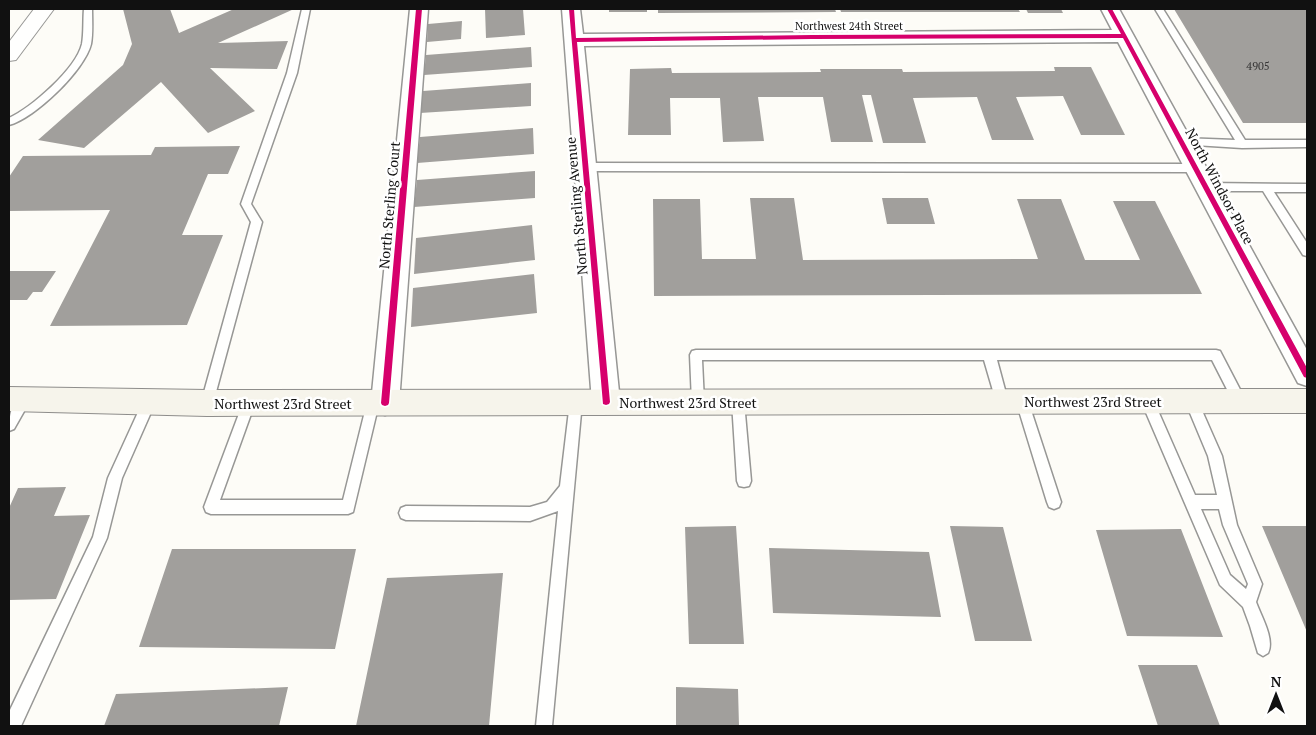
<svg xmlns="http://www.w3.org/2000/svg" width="1316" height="735" font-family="'PT Serif',serif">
<rect width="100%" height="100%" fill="#fdfcf7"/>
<path fill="#a19f9c" d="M 123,9 L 170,9 L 179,33 L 234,9 L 294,9 L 218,43 L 288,41 L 277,69 L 210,68 L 255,111 L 208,133 L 161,82 L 84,148 L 38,140 L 123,65 L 132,44 Z
M 485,9 L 523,9 L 525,35 L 486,38 Z
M 609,9 L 647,9 L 647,12 L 609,12 Z
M 658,9 L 835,9 L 836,12 L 658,13 Z
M 840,9 L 1018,9 L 1020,12 L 841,12 Z
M 1026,9 L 1061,9 L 1063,13 L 1028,13 Z
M 1174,9 L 1307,9 L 1307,123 L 1243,123 Z
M 462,21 L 461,39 L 427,42 L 428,24 Z
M 531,47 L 532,67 L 424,75 L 426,55 Z
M 1054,67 L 1091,67 L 1125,135 L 1081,135 L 1063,96 L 1016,97 L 1034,140 L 992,140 L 977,97 L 913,98 L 926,143 L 883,143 L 871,95 L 862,95 L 873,142 L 831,142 L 823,97 L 758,97 L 764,141 L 723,142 L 720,98 L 670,98 L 671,135 L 628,135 L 630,69 L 671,68 L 672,73 L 821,72 L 820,69 L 902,69 L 903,72 L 1055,71 Z
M 531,83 L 531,106 L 420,113 L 423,91 Z
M 533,128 L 534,154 L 417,163 L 420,137 Z
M 240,146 L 228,174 L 208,174 L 182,235 L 223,235 L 187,325 L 50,326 L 110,210 L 9,211 L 9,177 L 23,156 L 151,155 L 155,147 Z
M 535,171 L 535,198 L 414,207 L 417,180 Z
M 750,198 L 794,198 L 803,260 L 1038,259 L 1017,199 L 1061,199 L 1085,260 L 1140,260 L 1113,201 L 1155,201 L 1202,294 L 654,296 L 653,199 L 700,199 L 702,259 L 756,259 Z
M 882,198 L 928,198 L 935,224 L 887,224 Z
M 532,225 L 535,260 L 414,274 L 416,238 Z
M 9,271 L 56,271 L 42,292 L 33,292 L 27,300 L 9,300 Z
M 534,274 L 537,313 L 411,327 L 413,288 Z
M 66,487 L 54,516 L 90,515 L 56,599 L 9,600 L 9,508 L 18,488 Z
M 736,526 L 744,644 L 689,644 L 685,527 Z
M 950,526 L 1003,527 L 1032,641 L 975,641 Z
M 1262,526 L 1307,526 L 1307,632 Z
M 1181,529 L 1223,637 L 1127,636 L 1096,530 Z
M 769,548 L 929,552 L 941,617 L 773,613 Z
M 172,549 L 356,549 L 335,649 L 139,647 Z
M 503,573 L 489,726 L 356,726 L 387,578 Z
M 1138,665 L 1197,665 L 1220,726 L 1158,726 Z
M 288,687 L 279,726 L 104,726 L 116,694 Z
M 676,687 L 738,689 L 739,726 L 676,726 Z"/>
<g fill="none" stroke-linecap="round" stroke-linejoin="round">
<defs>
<path id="service" d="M 84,9 L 92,9 C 92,20 93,33 91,44 C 85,70 34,119 9,125 L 9,118 C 31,108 76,69 82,44 C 84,33 83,20 84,9 Z
M 302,9 L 310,9 L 297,73 L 251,204 L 262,222 L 213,403 L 212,407 L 207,409 L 202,407 L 201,403 L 251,222 L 241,204 L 287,73 Z
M 1155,9 L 1163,9 L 1245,140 L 1307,140 L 1307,147 L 1242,148 L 1178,144 L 1178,140 L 1182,138 L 1235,140 Z
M 585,163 L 1196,164 L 1201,168 L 1196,172 L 585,171 L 580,167 Z
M 1206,183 L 1307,184 L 1307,192 L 1274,192 L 1307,243 L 1307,256 L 1303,255 L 1263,191 L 1206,191 L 1201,187 Z
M 696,350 L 1216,350 L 1220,351 L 1246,401 L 1245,405 L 1240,407 L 1235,405 L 1212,360 L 997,360 L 1008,401 L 1007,405 L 1002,407 L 997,405 L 996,401 L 984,360 L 702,360 L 704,402 L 703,406 L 698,408 L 693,406 L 692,402 L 690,355 L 692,351 Z
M 25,393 L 30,395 L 31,399 L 14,429 L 9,431 C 9,418 11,399 25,393 Z
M 150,395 L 155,397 L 156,401 L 122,478 L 107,538 L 21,726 L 9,726 L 9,712 L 93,537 L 108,478 L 145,397 Z
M 1022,395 L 1027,397 L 1028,401 L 1061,502 L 1059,507 L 1054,509 L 1049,507 L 1047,502 L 1016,401 L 1017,397 Z
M 1147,395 L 1152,397 L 1195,495 L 1217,495 L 1208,456 L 1185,401 L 1186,397 L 1191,395 L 1196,397 L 1222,456 L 1237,525 L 1262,584 L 1256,602 C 1261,616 1275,639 1268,653 L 1263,656 L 1258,653 L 1250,626 L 1243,607 L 1220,585 L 1141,401 L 1142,397 ZM 1201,509 L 1219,509 L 1223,525 L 1248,584 L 1246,589 L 1230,575 Z
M 576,396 L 581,398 L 582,402 L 552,726 L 536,726 L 558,511 L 530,521 L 406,520 L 401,518 L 399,513 L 401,508 L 406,506 L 530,507 L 547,502 L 560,486 L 570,402 L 571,398 Z
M 738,396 L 743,398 L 744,402 L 751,481 L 749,486 L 744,487 L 739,486 L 737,481 L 732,402 L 733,398 Z
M 249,397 L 254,399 L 255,403 L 220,500 L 343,500 L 367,403 L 368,399 L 373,397 L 378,399 L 379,403 L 353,512 L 348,514 L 211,514 L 206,512 L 204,507 L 243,403 L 244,399 Z"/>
<path id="minor" d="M 410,9 L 428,9 L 399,403 L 395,411 L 385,415 L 375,411 L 371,403 Z
M 562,9 L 580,9 L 583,34 L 1112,30 L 1101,9 L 1119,9 L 1307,350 L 1307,386 L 1298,383 L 1118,42 L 584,46 L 620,402 L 616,410 L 606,414 L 596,410 L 592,402 Z"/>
<path id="tertiary" d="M 34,9 L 54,9 L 16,60 L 9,61 L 9,42 Z"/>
<path id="secondary" d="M 9,387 L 207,390 L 1307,389 L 1307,413 L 207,416 L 9,411 Z"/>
</defs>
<use href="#service" stroke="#979795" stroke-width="3"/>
<use href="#minor" stroke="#979795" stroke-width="3"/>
<use href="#tertiary" stroke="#979795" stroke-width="2"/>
<use href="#secondary" stroke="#8e8d8b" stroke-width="2"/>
<use href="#service" fill="#fffffe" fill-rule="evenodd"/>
<use href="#minor" fill="#fffffe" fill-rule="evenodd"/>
<use href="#tertiary" fill="#fffffe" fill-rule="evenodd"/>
<use href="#secondary" fill="#f6f4eb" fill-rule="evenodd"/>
<defs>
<path id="cycleway" d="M 416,9 L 422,9 L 389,403 L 388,405 L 385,406 L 382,405 L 381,403 Z
M 569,9 L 574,9 L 576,38 L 812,35 L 1121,34 L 1107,9 L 1112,9 L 1307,368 L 1307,378 L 1304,377 L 1123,38 L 812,39 L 577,42 L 610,402 L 609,404 L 606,405 L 603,404 Z"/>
</defs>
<use href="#cycleway" stroke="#fff" stroke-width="3"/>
<use href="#cycleway" fill="#d6006c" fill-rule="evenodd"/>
</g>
<g text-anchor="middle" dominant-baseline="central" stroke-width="5" stroke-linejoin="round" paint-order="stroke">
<g font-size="11" fill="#111" stroke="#fff">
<text x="849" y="26">Northwest 24th Street</text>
</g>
<g font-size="11" fill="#353434">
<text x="1258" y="66">4905</text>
</g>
<g font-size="14" fill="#111" stroke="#fff">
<text transform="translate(1220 186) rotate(62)">North Windsor Place</text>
<text transform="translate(389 205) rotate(-85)">North Sterling Court</text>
<text transform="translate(576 206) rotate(-95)">North Sterling Avenue</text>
<text x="1093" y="401">Northwest 23rd Street</text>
<text x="688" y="402">Northwest 23rd Street</text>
<text x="283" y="403">Northwest 23rd Street</text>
</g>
</g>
<rect width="1316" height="735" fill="none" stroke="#111111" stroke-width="20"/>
<g transform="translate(1276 695)" stroke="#ffffff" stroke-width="4" paint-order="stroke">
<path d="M0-4L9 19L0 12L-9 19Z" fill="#111111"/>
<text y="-8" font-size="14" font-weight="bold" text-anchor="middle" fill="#111111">N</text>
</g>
</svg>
